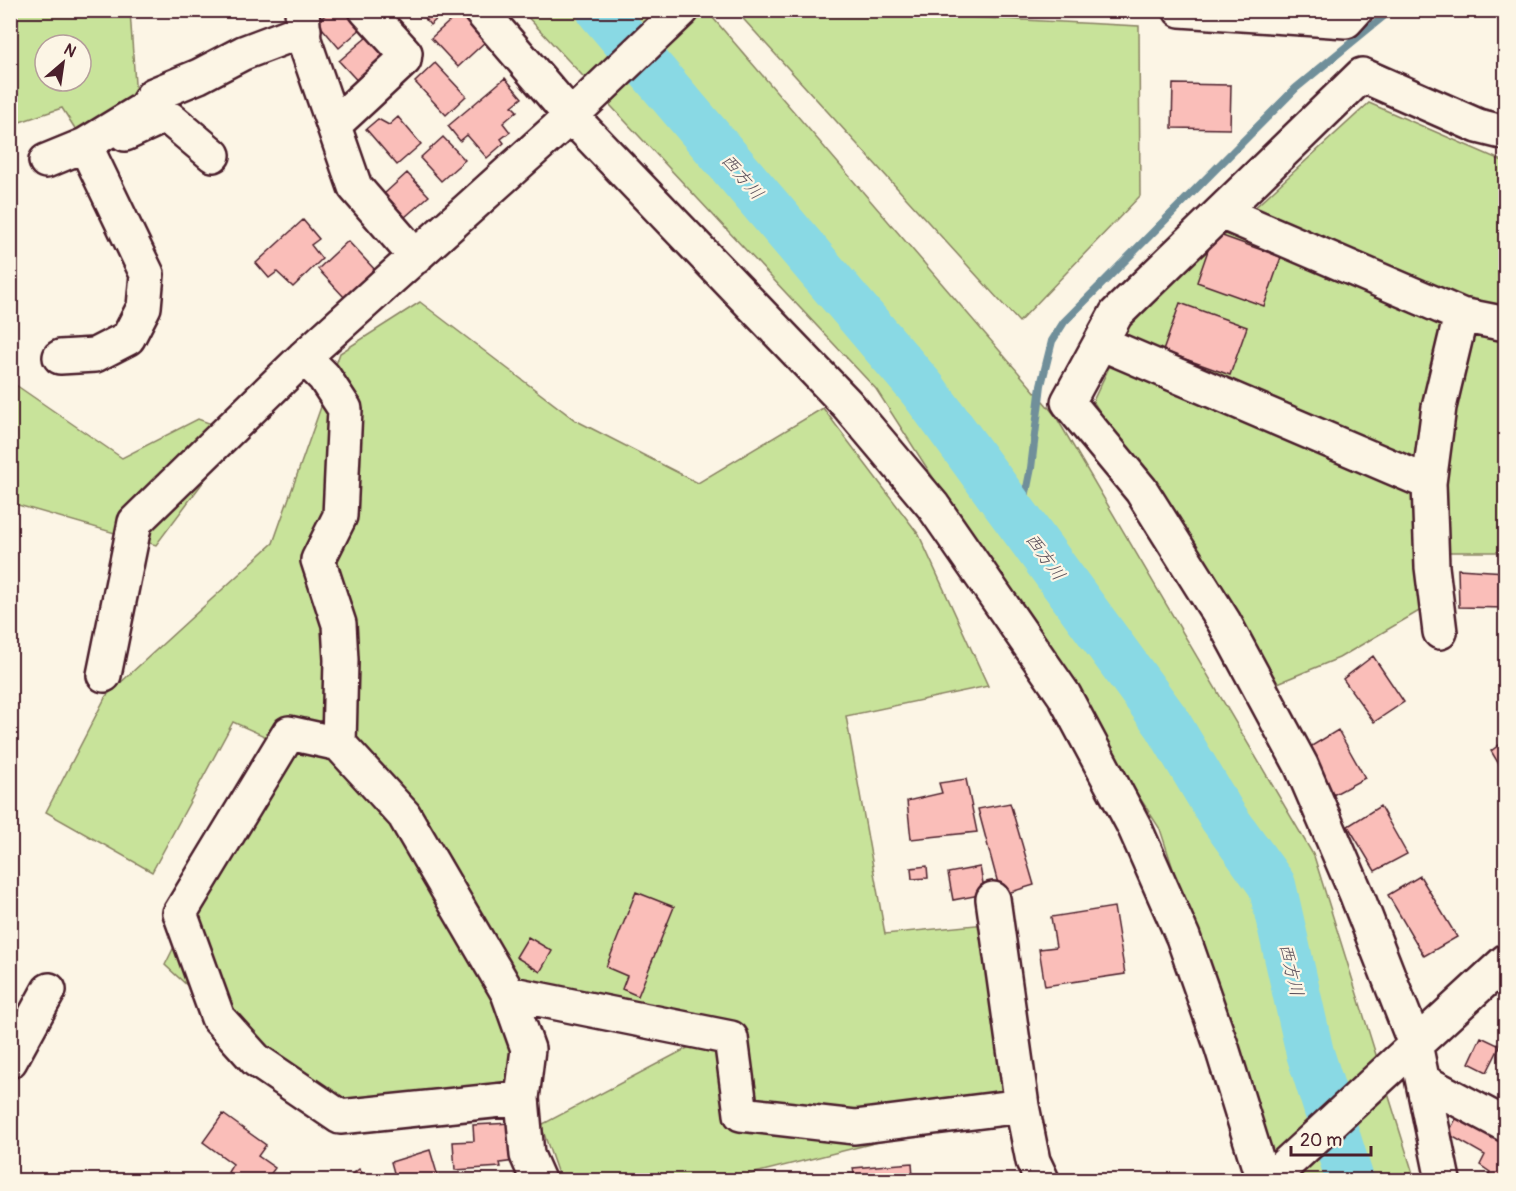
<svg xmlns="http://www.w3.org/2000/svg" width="1516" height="1191" font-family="Pangolin,'Klee One',sans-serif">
<rect width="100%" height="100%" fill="#fcf5e5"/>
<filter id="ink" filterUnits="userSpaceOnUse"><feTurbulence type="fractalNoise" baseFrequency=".0167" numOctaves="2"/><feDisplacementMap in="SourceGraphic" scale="12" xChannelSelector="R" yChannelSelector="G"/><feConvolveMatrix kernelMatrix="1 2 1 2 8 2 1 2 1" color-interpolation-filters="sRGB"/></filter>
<g filter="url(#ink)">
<path fill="#c8e39a" stroke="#898162" stroke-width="1.5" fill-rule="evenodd" d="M 10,11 L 130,11 L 137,113 L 83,141 L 62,108 L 11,125 ZM 45,45 L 81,45 L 81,81 L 45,81 Z
M 522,11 L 707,11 L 1055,415 L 1314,856 L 1415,1180 L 1275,1180 L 1160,829 L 876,389 Z
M 736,11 L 848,11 L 1139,26 L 1140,196 L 1019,322 Z
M 1369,103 L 1505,162 L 1505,552 L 1438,552 L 1421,610 L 1339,658 L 1268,687 L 1093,401 L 1131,321 Z
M 420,302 L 575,420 L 698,483 L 823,408 L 919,535 L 988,686 L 846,716 L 885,934 L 996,923 L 1022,1106 L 727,1180 L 560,1180 L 541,1125 L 712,1035 L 509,993 L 522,1098 L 353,1116 L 303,1092 L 165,965 L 239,816 L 282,744 L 233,722 L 152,872 L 46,812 L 106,696 L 273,543 L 340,353 Z
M 10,381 L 122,458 L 198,419 L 239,434 L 156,545 L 11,503 Z"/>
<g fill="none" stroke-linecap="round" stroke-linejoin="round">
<path stroke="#708f9a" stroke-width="8" d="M 1020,522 L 1031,468 L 1041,385 L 1052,341 L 1064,322 L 1296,88 L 1391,10"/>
<path stroke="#89d9e4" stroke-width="48" d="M 600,10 L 923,390 L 1167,723 L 1223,817 L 1272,885 L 1310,1053 L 1350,1180"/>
</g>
<path fill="#fabeb9" stroke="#4a1f2b" stroke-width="1.5" d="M 331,10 L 349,10 L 363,27 L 339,48 L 317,22 Z
M 418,10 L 447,10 L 430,25 Z
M 460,12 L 486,41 L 458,67 L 431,38 Z
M 367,37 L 391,65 L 364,88 L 339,61 Z
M 435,63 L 466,96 L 446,115 L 415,82 Z
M 505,78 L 522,98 L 512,106 L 517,111 L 503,123 L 510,132 L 501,139 L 504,143 L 487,158 L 467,135 L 460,141 L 448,126 Z
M 1173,84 L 1231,85 L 1230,129 L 1172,128 Z
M 398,117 L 421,144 L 397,165 L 366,129 L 378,119 L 389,125 Z
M 443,137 L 465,160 L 441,181 L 420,158 Z
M 407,173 L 429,196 L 405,217 L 384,194 Z
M 303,220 L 319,239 L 311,245 L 322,259 L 293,287 L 277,272 L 269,278 L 256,263 Z
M 1214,233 L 1281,257 L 1264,306 L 1197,282 Z
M 348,241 L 376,271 L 345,298 L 318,269 Z
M 1180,303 L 1247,327 L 1230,375 L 1163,351 Z
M 1458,569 L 1506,572 L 1506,608 L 1459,607 Z
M 1373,656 L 1404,702 L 1374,722 L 1343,679 Z
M 1338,730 L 1365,778 L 1333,795 L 1305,750 Z
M 1506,740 L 1506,776 L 1491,751 Z
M 966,779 L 977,832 L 911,839 L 907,801 L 942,793 L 939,783 Z
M 1010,803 L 1034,885 L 1001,895 L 978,809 Z
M 1380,806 L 1407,854 L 1375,871 L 1348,826 Z
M 927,866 L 928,878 L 912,879 L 911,868 Z
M 980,867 L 985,894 L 953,900 L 948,873 Z
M 1420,876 L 1457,937 L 1424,956 L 1388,895 Z
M 636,892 L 674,907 L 638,996 L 622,989 L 627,976 L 606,967 Z
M 1114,907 L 1125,974 L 1045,986 L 1039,949 L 1056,947 L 1051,917 Z
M 528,937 L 552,951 L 540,972 L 516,957 Z
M 1481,1037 L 1500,1046 L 1487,1072 L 1469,1063 Z
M 1506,1070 L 1506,1086 L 1498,1083 Z
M 1459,1113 L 1506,1140 L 1506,1180 L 1485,1180 L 1490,1172 L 1480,1165 L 1485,1155 L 1448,1134 Z
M 223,1114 L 266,1145 L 258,1156 L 275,1168 L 266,1180 L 240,1180 L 228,1172 L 233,1164 L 203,1142 Z
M 512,1123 L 515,1161 L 500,1163 L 501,1167 L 455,1170 L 453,1142 L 474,1141 L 473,1125 Z
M 430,1150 L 439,1180 L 396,1180 L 391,1162 Z
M 912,1163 L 913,1177 L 924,1176 L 925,1180 L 841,1180 L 841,1175 L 854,1174 L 853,1168 Z
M 359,1169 L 368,1180 L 345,1180 Z"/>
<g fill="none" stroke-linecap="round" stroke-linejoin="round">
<defs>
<path id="minor" d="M 302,10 L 304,40 L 355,187 L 416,257
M 480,10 L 571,116 L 847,404 L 933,506 L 1064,695 L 1134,826 L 1183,937 L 1222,1048 L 1263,1180
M 1180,10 L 1346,21 L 1356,10
M 334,125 L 404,60 L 405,53 L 366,10
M 125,134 L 162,117 L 169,118 L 213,155
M 46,161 L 85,145
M 1221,212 L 1461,315 L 1506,324
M 1101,343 L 1429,483
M 60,357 L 95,355 L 128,338 L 144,307 L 147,274 L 85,145 L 144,109 L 153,95 L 199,76 L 243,53 L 304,30
M 1440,632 L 1432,567 L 1429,483 L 1439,407 L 1461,315
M 104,675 L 135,522 L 304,357
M 339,744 L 341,660 L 339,624 L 318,560 L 340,516 L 345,409 L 324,377 L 304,357 L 571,116 L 682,10
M 993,899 L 1022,1106 L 1033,1161 L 1042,1180
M 508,993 L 528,1049 L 522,1098 L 527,1155 L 538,1180
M 10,1061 L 49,990
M 1423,1081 L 1506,1125
M 522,1098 L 340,1117 L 256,1060 L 218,1018 L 180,913 L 289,733 L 339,744 L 404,815 L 508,993 L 731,1038 L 741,1114 L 855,1127 L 1022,1106
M 1269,1180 L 1506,961
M 1443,1180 L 1415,1044 L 1356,893 L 1301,765 L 1224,622 L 1141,490 L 1068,402 L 1116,314 L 1362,75 L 1478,126 L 1506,133"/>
</defs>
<use href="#minor" stroke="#4a1f2b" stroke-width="38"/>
<use href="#minor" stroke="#fcf5e5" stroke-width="33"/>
</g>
</g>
<g text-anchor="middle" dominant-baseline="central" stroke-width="4.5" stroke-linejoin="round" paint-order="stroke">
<g font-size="18" font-style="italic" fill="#5a4e59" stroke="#fcf5e5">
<text transform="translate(742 177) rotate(49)">西方川</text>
<text transform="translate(1045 557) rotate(54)">西方川</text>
<text transform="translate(1291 970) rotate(77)">西方川</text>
</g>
</g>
<rect width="1516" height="1191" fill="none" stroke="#fcf5e5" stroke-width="36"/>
<rect x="18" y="18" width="1480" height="1155" fill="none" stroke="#4a1f2b" stroke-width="2" filter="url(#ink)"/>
<g transform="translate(63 63) rotate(29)"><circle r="28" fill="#fcf5e5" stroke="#b59f9b" stroke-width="1.5"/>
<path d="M0-4.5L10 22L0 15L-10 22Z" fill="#4a1f2b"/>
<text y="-9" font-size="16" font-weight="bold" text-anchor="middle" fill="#4a1f2b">N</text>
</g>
<path d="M1291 1146v9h80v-9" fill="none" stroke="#4a1f2b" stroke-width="3"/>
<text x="1300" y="1146" font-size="18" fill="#4a1f2b" stroke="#fcf5e5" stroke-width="4.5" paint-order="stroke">20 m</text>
</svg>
